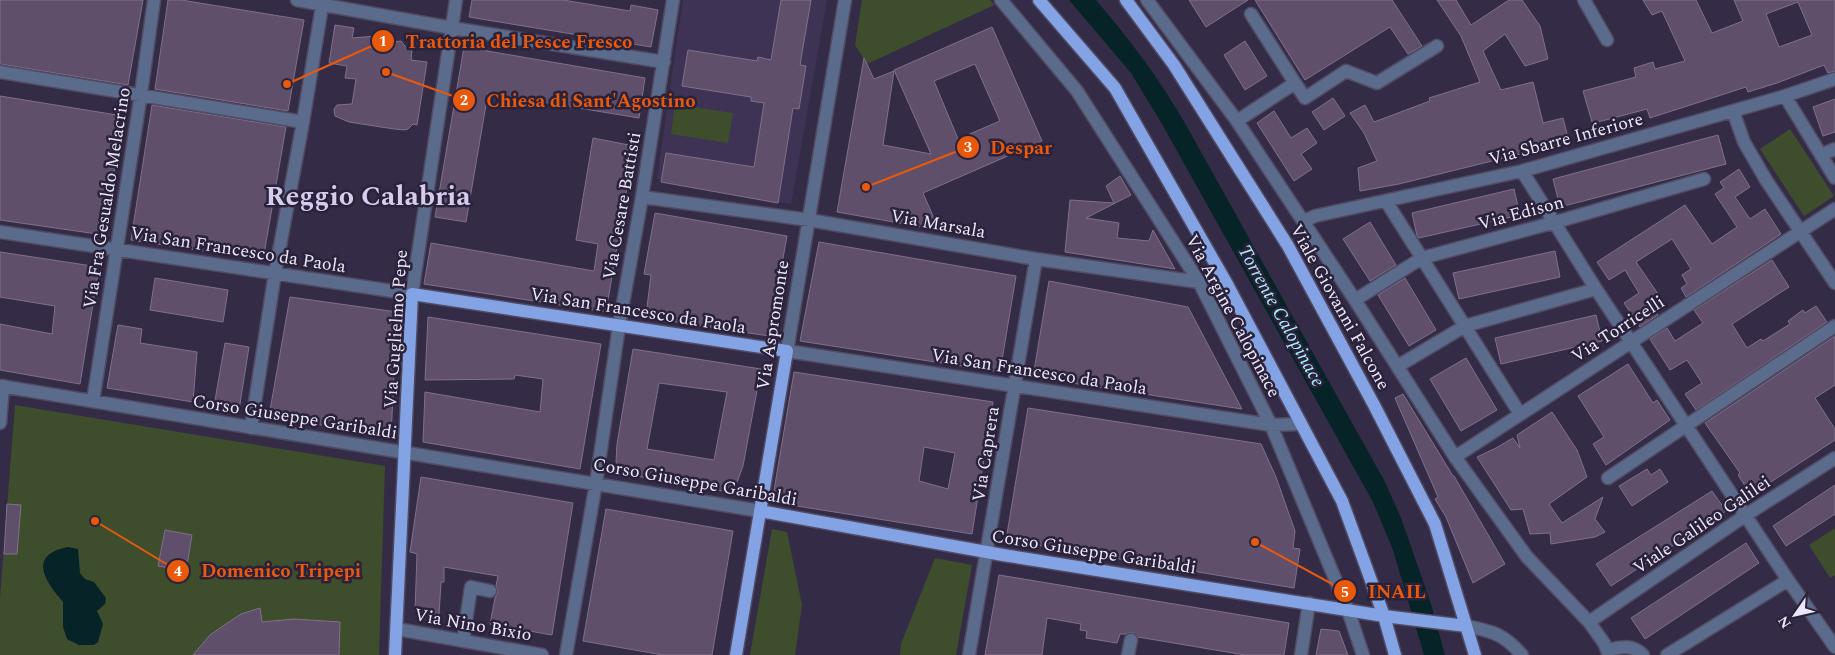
<svg xmlns="http://www.w3.org/2000/svg" width="1835" height="655" font-family="Spectral,serif">
<rect width="100%" height="100%" fill="#342c46"/>
<path fill="#3e3354" d="M 683,0 L 827,0 L 791,204 L 657,179 Z"/>
<path fill="#3e4e2c" d="M 862,0 L 990,0 L 994,5 L 867,64 L 855,45 Z
M 675,104 L 733,113 L 728,143 L 671,134 Z
M 1790,129 L 1834,196 L 1804,216 L 1760,149 Z
M 15,405 L 385,466 L 379,655 L 0,655 L 0,598 Z
M 1835,528 L 1835,575 L 1830,578 L 1809,545 Z
M 772,529 L 787,532 L 802,605 L 795,655 L 750,655 Z
M 935,558 L 972,565 L 956,655 L 900,655 L 901,644 Z"/>
<path fill="#062328" d="M 1069,0 L 1096,0 C 1131,41 1159,78 1186,125 L 1385,482 L 1401,518 L 1431,604 L 1445,655 L 1424,655 L 1393,550 L 1373,502 L 1162,124 L 1131,73 Z
M 68,547 L 78,549 L 80,573 L 85,579 L 94,582 L 106,598 L 105,604 L 97,611 L 103,624 L 98,642 L 94,645 L 79,645 L 67,639 L 63,627 L 63,602 C 53,590 30,564 53,552 C 58,549 64,548 68,547 Z"/>
<path fill="#5f4f6a" stroke="#81708c" fill-rule="evenodd" d="M 0,0 L 143,0 L 128,85 L 0,64 Z
M 168,0 L 181,0 L 304,20 L 288,111 L 155,89 Z
M 472,0 L 563,0 L 630,11 L 631,5 L 658,10 L 651,47 L 469,17 Z
M 781,0 L 811,0 L 800,65 L 806,66 L 799,109 L 793,108 L 778,203 L 661,182 L 666,153 L 754,167 L 764,103 L 751,101 L 751,97 L 682,86 L 688,50 L 757,61 L 758,57 L 771,60 Z
M 1189,0 L 1248,0 L 1206,27 Z
M 1255,0 L 1392,0 L 1422,46 L 1408,54 L 1390,27 L 1305,80 Z
M 1437,0 L 1456,0 L 1471,25 L 1509,0 L 1522,0 L 1540,26 L 1548,59 L 1525,66 L 1505,34 L 1483,51 L 1501,90 L 1533,82 L 1543,123 L 1563,118 L 1569,142 L 1399,184 L 1360,191 L 1358,168 L 1377,161 L 1364,133 L 1350,113 L 1365,105 L 1374,122 L 1430,101 L 1429,98 L 1480,82 L 1461,36 Z
M 1643,0 L 1696,0 L 1712,33 L 1743,21 L 1734,0 L 1835,0 L 1835,71 L 1828,73 L 1824,65 L 1777,83 L 1748,92 L 1746,87 L 1650,118 L 1647,109 L 1598,122 L 1592,122 L 1583,91 L 1636,77 L 1634,68 L 1653,62 L 1655,69 L 1685,61 L 1662,11 L 1652,15 ZM 1798,2 L 1812,35 L 1779,47 L 1766,14 Z
M 335,25 L 354,28 L 352,38 L 387,35 L 395,42 L 401,41 L 408,50 L 412,50 L 411,60 L 427,62 L 417,125 L 413,124 L 408,129 L 405,130 L 394,129 L 349,122 L 335,116 L 334,109 L 337,105 L 352,104 L 356,79 L 345,78 L 347,66 L 329,63 Z
M 992,27 L 1042,141 L 923,193 L 939,230 L 837,212 L 864,58 L 874,79 L 894,71 L 883,145 L 931,154 L 894,70 ZM 975,64 L 1000,121 L 958,139 L 934,81 Z
M 1245,41 L 1267,76 L 1245,90 L 1224,55 Z
M 464,47 L 645,78 L 639,118 L 488,93 L 466,222 L 435,217 Z
M 0,96 L 123,116 L 104,235 L 0,220 Z
M 1333,98 L 1345,116 L 1324,130 L 1312,112 Z
M 1835,99 L 1835,132 L 1823,136 L 1813,107 Z
M 152,105 L 286,127 L 263,260 L 131,240 Z
M 1274,111 L 1291,138 L 1307,128 L 1317,143 L 1301,154 L 1312,169 L 1294,181 L 1257,123 Z
M 1718,135 L 1726,164 L 1560,207 L 1553,179 Z
M 593,138 L 634,146 L 606,312 L 424,284 L 431,243 L 594,271 L 598,244 L 576,240 Z
M 1739,169 L 1750,187 L 1735,197 L 1750,219 L 1765,209 L 1781,234 L 1686,297 L 1681,288 L 1687,284 L 1682,275 L 1691,269 L 1672,239 L 1636,262 L 1665,304 L 1655,310 L 1658,315 L 1640,327 L 1624,303 L 1639,293 L 1625,270 L 1609,280 L 1597,262 L 1685,205 L 1712,244 L 1737,227 L 1715,194 L 1724,188 L 1720,182 Z
M 1120,176 L 1131,195 L 1086,218 L 1119,223 L 1117,238 L 1149,241 L 1153,230 L 1175,269 L 1065,252 L 1070,200 L 1114,203 L 1106,186 Z
M 1514,189 L 1520,215 L 1419,238 L 1417,236 L 1412,213 Z
M 655,213 L 787,236 L 769,336 L 657,319 L 657,316 L 646,315 L 651,275 L 644,274 Z
M 1370,222 L 1396,265 L 1370,281 L 1343,239 Z
M 819,242 L 1016,276 L 1000,372 L 800,341 Z
M 1555,251 L 1560,277 L 1459,299 L 1453,273 Z
M 0,252 L 99,267 L 80,384 L 0,370 L 0,324 L 52,334 L 55,306 L 0,297 Z
M 1772,260 L 1789,287 L 1732,324 L 1747,348 L 1761,339 L 1763,341 L 1790,324 L 1788,321 L 1803,310 L 1805,313 L 1816,306 L 1827,322 L 1696,410 L 1685,394 L 1702,383 L 1687,360 L 1670,370 L 1650,339 L 1667,328 L 1675,341 L 1703,323 L 1694,310 Z
M 155,278 L 228,290 L 223,322 L 150,310 Z
M 1405,278 L 1436,330 L 1409,346 L 1378,295 Z
M 1049,281 L 1188,307 L 1242,409 L 1033,377 Z
M 290,297 L 397,312 L 391,437 L 269,416 Z
M 1596,315 L 1602,341 L 1501,364 L 1495,338 Z
M 428,317 L 601,344 L 580,469 L 423,442 L 425,392 L 540,412 L 543,379 L 515,375 L 514,379 L 425,380 Z
M 118,325 L 142,329 L 140,343 L 197,352 L 193,402 L 107,388 Z
M 1835,336 L 1835,385 L 1815,398 L 1835,429 L 1835,440 L 1751,495 L 1738,475 L 1740,473 L 1705,423 Z
M 225,343 L 249,347 L 239,410 L 214,406 Z
M 633,349 L 761,369 L 743,466 L 736,485 L 728,492 L 630,475 L 629,473 L 623,472 L 616,462 L 617,444 ZM 659,383 L 727,392 L 714,460 L 647,449 Z
M 1466,358 L 1497,410 L 1461,431 L 1430,379 Z
M 1628,364 L 1653,403 L 1657,400 L 1670,420 L 1606,465 L 1593,444 L 1604,437 L 1578,396 Z
M 794,372 L 993,402 L 972,534 L 772,502 ZM 924,447 L 955,453 L 948,489 L 919,481 Z
M 1403,394 L 1453,476 L 1454,476 L 1505,564 L 1473,583 L 1446,517 L 1435,499 L 1438,497 L 1395,398 Z
M 1028,408 L 1261,444 L 1276,477 L 1295,531 L 1293,548 L 1300,549 L 1294,588 L 1006,540 Z
M 1552,412 L 1577,450 L 1587,477 L 1549,504 L 1562,523 L 1603,497 L 1595,519 L 1605,532 L 1595,537 L 1551,544 L 1550,533 L 1530,534 L 1523,509 L 1511,510 L 1477,457 L 1496,448 L 1513,438 L 1520,448 L 1517,435 Z
M 1647,469 L 1651,475 L 1660,469 L 1668,482 L 1632,506 L 1619,486 Z
M 421,477 L 573,503 L 552,635 L 490,624 L 495,598 L 498,592 L 496,586 L 498,576 L 444,567 L 444,582 L 441,582 L 439,615 L 415,611 L 417,554 L 410,552 Z
M 1835,485 L 1835,514 L 1786,546 L 1773,526 Z
M 1712,491 L 1726,511 L 1611,586 L 1596,564 Z
M 7,504 L 21,505 L 17,554 L 4,554 Z
M 606,509 L 733,531 L 712,655 L 663,655 L 583,641 Z
M 165,530 L 192,535 L 186,571 L 158,566 Z
M 1746,543 L 1759,563 L 1645,639 L 1631,618 Z
M 999,575 L 1289,623 L 1284,655 L 1245,655 L 1138,637 L 1132,632 L 1125,634 L 1120,634 L 1117,643 L 1086,638 L 1087,631 L 1080,630 L 1081,624 L 1047,618 L 1042,655 L 985,655 Z
M 260,608 L 262,622 L 294,619 L 340,622 L 339,655 L 193,655 L 210,635 L 223,626 L 241,614 Z
M 1321,629 L 1339,631 L 1348,655 L 1316,655 Z"/>
<g fill="none" stroke-linecap="round" stroke-linejoin="round">
<defs>
<path id="minor" d="M 297,0 L 452,28 L 664,62
M 845,0 L 787,351 L 1271,425 L 1301,424
M 1001,0 L 1077,91 L 1199,282 L 1271,425 L 1348,610 L 1363,655
M 1147,0 L 1237,121 L 1355,300 L 1455,457 L 1527,557 L 1589,622 L 1604,643 L 1609,655
M 1584,0 L 1607,40
M 1251,14 L 1295,83
M 0,72 L 303,122
M 1785,96 L 1835,178
M 1733,111 L 1744,142 L 1766,180 L 1835,283
M 1237,121 L 1295,83 L 1305,98 L 1346,71 L 1377,83 L 1437,46
M 1821,155 L 1835,149
M 1522,171 L 1596,289 L 1788,580 L 1835,647
M 642,197 L 809,220 L 1036,259 L 1199,282 L 1227,284
M 1386,201 L 1520,414
M 1304,221 L 1315,216 L 1522,171 L 1785,96 L 1835,79
M 0,232 L 412,294 L 456,0
M 1355,300 L 1422,258 L 1556,222 L 1704,179
M 1398,366 L 1465,326 L 1596,289
M 0,386 L 760,511
M 93,401 L 141,94 L 154,0
M 0,423 L 3,386
M 251,428 L 275,273 L 303,122 L 323,0
M 1455,457 L 1835,209
M 1608,478 L 1835,326
M 1589,622 L 1746,515 L 1835,458
M 1466,626 C 1492,631 1504,634 1522,655
M 397,629 L 542,655
M 463,641 L 471,587 L 490,591
M 1608,650 C 1622,647 1632,644 1643,655
M 566,655 L 596,483 L 619,326 L 642,197 L 673,0
M 969,655 L 1036,259
M 1128,655 L 1131,640
M 1301,655 L 1309,603
M 1667,655 L 1788,580"/>
<path id="major" d="M 1039,0 L 1115,88 L 1227,284 L 1342,501 L 1384,616 L 1395,655
M 1126,0 L 1174,65 L 1288,246 L 1374,405 L 1435,524 L 1475,655
M 760,511 L 1003,555 L 1384,616 L 1466,626
M 395,655 L 412,294 L 787,351 L 736,655"/>
</defs>
<use href="#minor" stroke="#514a63" stroke-width="15"/>
<use href="#major" stroke="#514a63" stroke-width="15"/>
<use href="#minor" stroke="#5b6b8b" stroke-width="12"/>
<use href="#major" stroke="#83a3e4" stroke-width="12"/>
</g>
<g text-anchor="middle" dominant-baseline="central" stroke-width="5" stroke-linejoin="round" paint-order="stroke">
<g font-size="18" fill="#ece8f9" stroke="#2a223b">
<text transform="translate(1566 139) rotate(-15)">Via Sbarre Inferiore</text>
<text transform="translate(107 198) rotate(-81)">Via Fra Gesualdo Melacrino</text>
<text transform="translate(622 206) rotate(-80)">Via Cesare Battisti</text>
<text transform="translate(1521 213) rotate(-15)">Via Edison</text>
<text transform="translate(938 224) rotate(10)">Via Marsala</text>
<text transform="translate(238 250) rotate(9)">Via San Francesco da Paola</text>
<text transform="translate(1340 307) rotate(61)">Viale Giovanni Falcone</text>
<text transform="translate(638 311) rotate(9)">Via San Francesco da Paola</text>
<text transform="translate(1233 316) rotate(62)">Via Argine Calopinace</text>
<text transform="translate(773 325) rotate(-81)">Via Aspromonte</text>
<text transform="translate(396 329) rotate(-86)">Via Guglielmo Pepe</text>
<text transform="translate(1618 329) rotate(-33)">Via Torricelli</text>
<text transform="translate(1039 372) rotate(9)">Via San Francesco da Paola</text>
<text transform="translate(295 417) rotate(9)">Corso Giuseppe Garibaldi</text>
<text transform="translate(986 454) rotate(-81)">Via Caprera</text>
<text transform="translate(695 482) rotate(10)">Corso Giuseppe Garibaldi</text>
<text transform="translate(1702 525) rotate(-34)">Viale Galileo Galilei</text>
<text transform="translate(1094 552) rotate(9)">Corso Giuseppe Garibaldi</text>
<text transform="translate(473 625) rotate(10)">Via Nino Bixio</text>
</g>
<g font-size="19" font-style="italic" fill="#a9f0fc" stroke="#2a223b">
<text transform="translate(1281 316) rotate(61)">Torrente Calopinace</text>
</g>
<g font-size="28" font-weight="bold" fill="#d6ccee" stroke="#2a223b">
<text x="368" y="196">Reggio Calabria</text>
</g>
</g>
<path fill="none" stroke="#e8590c" stroke-width="2" d="M287 84L383 41M386 72L464 100M866 187L968 147M95 521L178 571M1255 542L1345 591"/>
<g fill="#e8590c" stroke="#2a223b" stroke-width="2">
<circle cx="287" cy="84" r="5"/>
<circle cx="386" cy="72" r="5"/>
<circle cx="866" cy="187" r="5"/>
<circle cx="95" cy="521" r="5"/>
<circle cx="1255" cy="542" r="5"/>
<circle cx="383" cy="41" r="12"/>
<circle cx="464" cy="100" r="12"/>
<circle cx="968" cy="147" r="12"/>
<circle cx="178" cy="571" r="12"/>
<circle cx="1345" cy="591" r="12"/>
</g>
<g font-size="15" text-anchor="middle" font-weight="bold" fill="#fff">
<text x="383" y="46">1</text>
<text x="464" y="105">2</text>
<text x="968" y="152">3</text>
<text x="178" y="576">4</text>
<text x="1345" y="597">5</text>
</g>
<g font-size="19" text-anchor="middle" font-weight="bold" fill="#e8590c" stroke="#2a223b" stroke-width="5" stroke-linejoin="round" paint-order="stroke">
<text x="519" y="48">Trattoria del Pesce Fresco</text>
<text x="591" y="107">Chiesa di Sant'Agostino</text>
<text x="1021" y="154">Despar</text>
<text x="281" y="577">Domenico Tripepi</text>
<text x="1397" y="598">INAIL</text>
</g>
<g transform="translate(1795 615) rotate(236)" stroke="#2a223b" stroke-width="4" paint-order="stroke">
<path d="M0-4L9 19L0 12L-9 19Z" fill="#ece8f9"/>
<text y="-8" font-size="14" font-weight="bold" text-anchor="middle" fill="#ece8f9">N</text>
</g>
</svg>
